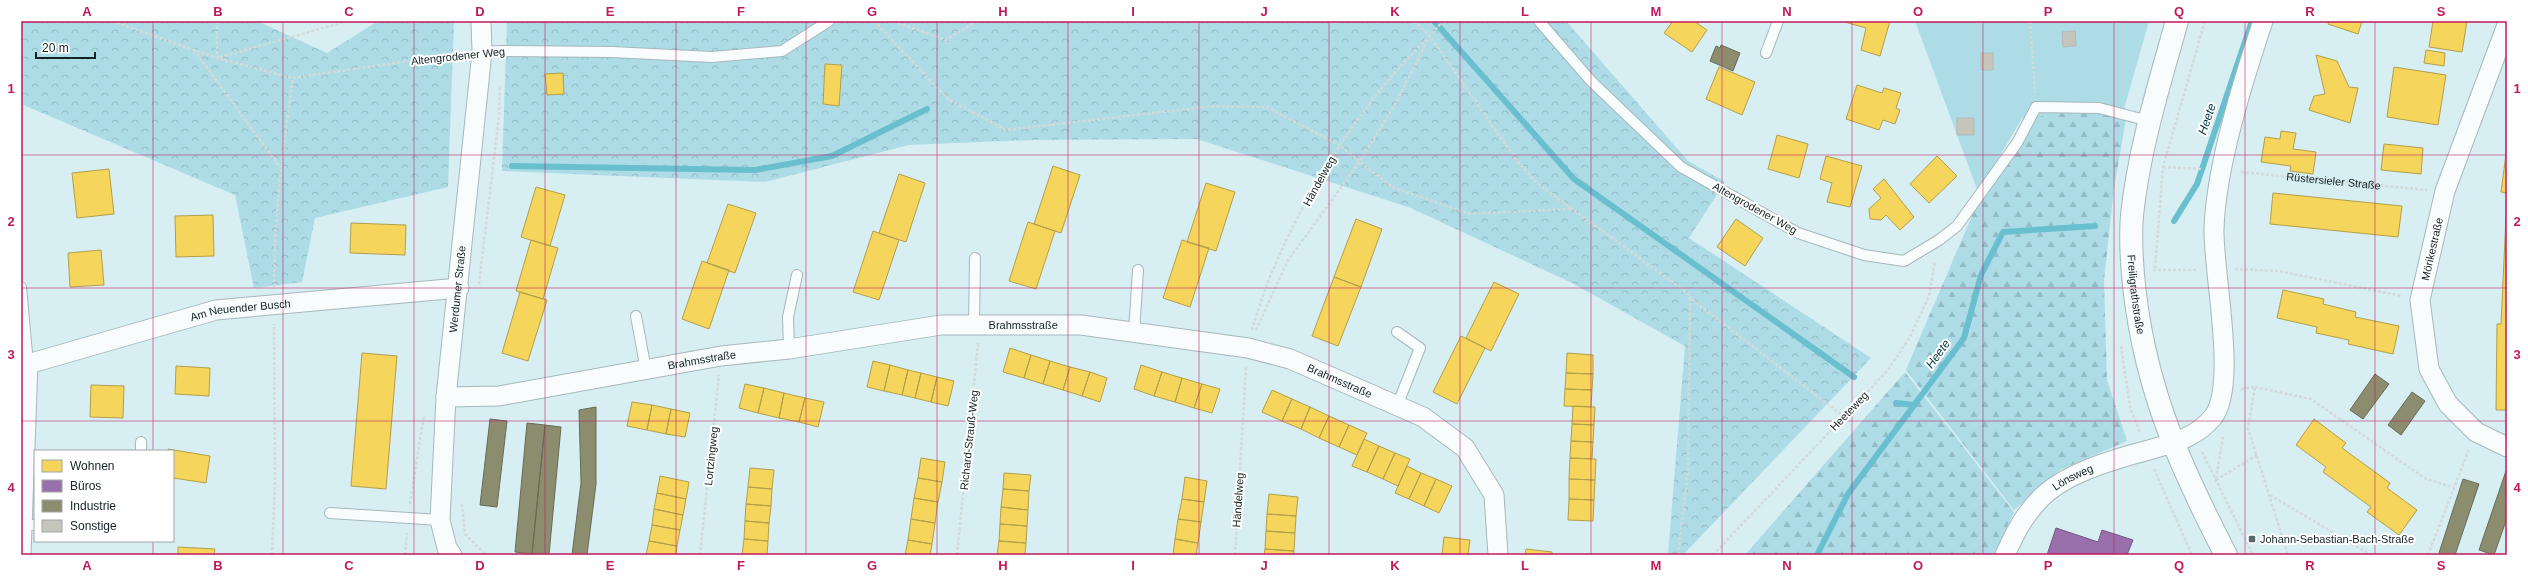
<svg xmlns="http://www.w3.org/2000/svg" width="2528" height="576" font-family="Arial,sans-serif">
<defs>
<pattern id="forest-firs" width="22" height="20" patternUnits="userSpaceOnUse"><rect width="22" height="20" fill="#addce6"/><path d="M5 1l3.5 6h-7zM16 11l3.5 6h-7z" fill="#94bcc5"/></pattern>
<pattern id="park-crowns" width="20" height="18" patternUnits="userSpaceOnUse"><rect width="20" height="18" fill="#addce6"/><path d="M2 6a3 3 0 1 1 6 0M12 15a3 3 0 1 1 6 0" fill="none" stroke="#94bcc5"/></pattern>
</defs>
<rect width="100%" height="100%" fill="#d7eef3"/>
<path fill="#addce6" d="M 1915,21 L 2149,21 L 2120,123 L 2023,117 L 1978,192 Z"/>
<path fill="url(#forest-firs)" d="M 2060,111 L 2098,114 L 2126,119 L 2114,188 L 2104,280 L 2107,380 L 2127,441 L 2060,470 L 2014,510 L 1906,370 L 1980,197 L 2022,145 L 2035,118 Z
M 1905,372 L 2014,512 L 1994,555 L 1745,555 Z"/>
<path fill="url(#park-crowns)" d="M 21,21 L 257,21 L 327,53 L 378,21 L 454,21 L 448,187 L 315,218 L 302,282 L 254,288 L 235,195 L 21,104 Z
M 507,21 L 1566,21 L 1688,161 L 1725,182 L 1689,238 L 1871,358 L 1683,555 L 1668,555 L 1685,346 L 1572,283 L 1411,208 L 1197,139 L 1032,140 L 909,145 L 765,182 L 502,171 Z"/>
<path fill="#f6d55c" stroke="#b29f4b" d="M 1673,21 L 1694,21 L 1707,30 L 1692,52 L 1664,33 Z
M 1841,21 L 1890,21 L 1880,56 L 1861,50 L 1866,28 Z
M 2329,21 L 2362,21 L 2358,34 L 2328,24 Z
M 2433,21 L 2467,21 L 2462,52 L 2429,47 Z
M 2426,50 L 2445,53 L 2444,66 L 2424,63 Z
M 2316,55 L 2337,61 L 2349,87 L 2358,88 L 2350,123 L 2309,110 L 2314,96 L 2325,94 Z
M 825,64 L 842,65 L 839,106 L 823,104 Z
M 1719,67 L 1755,82 L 1742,115 L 1706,99 Z
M 2394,67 L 2446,75 L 2438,125 L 2387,117 Z
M 563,73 L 564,94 L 547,95 L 545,74 Z
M 1857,85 L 1882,93 L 1884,88 L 1901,93 L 1896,108 L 1900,110 L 1895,124 L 1883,120 L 1879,130 L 1846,119 Z
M 2281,131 L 2296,133 L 2293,149 L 2316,152 L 2313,174 L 2290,171 L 2291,166 L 2261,162 L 2265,137 L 2280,139 Z
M 1777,135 L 1808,144 L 1799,178 L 1768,169 Z
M 2384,144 L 2423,148 L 2421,174 L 2381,170 Z
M 2507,147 L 2507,193 L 2501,192 Z
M 1826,156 L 1862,166 L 1850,207 L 1827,202 L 1832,183 L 1820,179 Z
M 1937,156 L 1957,176 L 1929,203 L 1910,184 Z
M 1053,166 L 1080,175 L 1061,233 L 1034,224 Z
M 109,169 L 114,214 L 77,218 L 72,173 Z
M 899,174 L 925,183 L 906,242 L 879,233 Z
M 1884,179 L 1914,217 L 1900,230 L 1886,215 L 1881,220 L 1870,219 L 1869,209 L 1881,198 L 1873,189 Z
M 1206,183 L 1235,192 L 1216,251 L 1187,242 Z
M 536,187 L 565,195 L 550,246 L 521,237 Z
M 2273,193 L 2402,206 L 2398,237 L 2270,224 Z
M 728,204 L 756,213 L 735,273 L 707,263 Z
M 213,215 L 214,256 L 176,257 L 175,216 Z
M 2506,217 L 2507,410 L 2496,410 L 2497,324 L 2501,324 Z
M 1356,219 L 1382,229 L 1361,287 L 1334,277 Z
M 1736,219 L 1763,238 L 1745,266 L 1717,247 Z
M 1028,222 L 1055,231 L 1036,289 L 1009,281 Z
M 351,223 L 406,225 L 405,255 L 350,253 Z
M 873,231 L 899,240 L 879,300 L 853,292 Z
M 531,240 L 558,248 L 543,299 L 516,291 Z
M 1182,240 L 1209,248 L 1190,307 L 1163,298 Z
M 101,250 L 104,285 L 70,287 L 68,253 Z
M 702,261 L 729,270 L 709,329 L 682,319 Z
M 1334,277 L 1361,287 L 1338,346 L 1312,336 Z
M 1494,282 L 1519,294 L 1491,351 L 1466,338 Z
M 2283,290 L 2324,299 L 2323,304 L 2356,312 L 2355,317 L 2399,326 L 2393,354 L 2348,344 L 2349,340 L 2316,333 L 2317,327 L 2277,318 Z
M 520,292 L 547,300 L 528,361 L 502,353 Z
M 1461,336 L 1485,348 L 1457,404 L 1433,392 Z
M 1010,348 L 1031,355 L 1024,378 L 1003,372 Z
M 362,353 L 397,356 L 386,489 L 351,486 Z
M 1567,353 L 1593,355 L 1593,374 L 1566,373 Z
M 1031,355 L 1050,361 L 1043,384 L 1024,378 Z
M 873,361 L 890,365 L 884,391 L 867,387 Z
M 1050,361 L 1070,367 L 1063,390 L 1043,384 Z
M 890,365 L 908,370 L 902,395 L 884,391 Z
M 1141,365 L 1162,372 L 1154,396 L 1134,389 Z
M 176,366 L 210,368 L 209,396 L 175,394 Z
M 1070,367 L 1090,372 L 1082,396 L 1063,390 Z
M 908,370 L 921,373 L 915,398 L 902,395 Z
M 1090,372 L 1107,378 L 1100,402 L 1082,396 Z
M 1162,372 L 1182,378 L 1175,402 L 1154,396 Z
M 921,373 L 937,377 L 931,402 L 915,398 Z
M 1566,373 L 1593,374 L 1592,390 L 1565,389 Z
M 937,377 L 954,381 L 948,406 L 931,402 Z
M 1182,378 L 1202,384 L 1194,408 L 1175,402 Z
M 745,384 L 764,388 L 758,413 L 739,408 Z
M 1202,384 L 1220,389 L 1212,413 L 1194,408 Z
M 91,385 L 124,386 L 123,418 L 90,417 Z
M 764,388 L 784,393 L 779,418 L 758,413 Z
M 1565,389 L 1592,390 L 1591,407 L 1564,406 Z
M 1272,390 L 1292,399 L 1282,421 L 1262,412 Z
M 784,393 L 805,398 L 799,422 L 779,418 Z
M 805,398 L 824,402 L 818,427 L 799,422 Z
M 1292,399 L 1310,407 L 1301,429 L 1282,421 Z
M 632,402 L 652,405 L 647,430 L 627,426 Z
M 652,405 L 671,409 L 666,434 L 647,430 Z
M 1573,406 L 1595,407 L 1594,425 L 1572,424 Z
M 1310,407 L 1329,416 L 1319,438 L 1301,429 Z
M 671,409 L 690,413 L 685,437 L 666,434 Z
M 1329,416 L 1349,425 L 1339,447 L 1319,438 Z
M 2314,419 L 2346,443 L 2342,448 L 2390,483 L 2387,488 L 2417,510 L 2399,535 L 2367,512 L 2371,507 L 2323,472 L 2326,467 L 2296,445 Z
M 1572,424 L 1594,425 L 1593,442 L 1571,441 Z
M 1349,425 L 1367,433 L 1357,455 L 1339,447 Z
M 1364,439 L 1379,446 L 1367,472 L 1352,466 Z
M 1571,441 L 1593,442 L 1592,459 L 1570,458 Z
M 1379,446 L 1395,453 L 1383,479 L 1367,472 Z
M 168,449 L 210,456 L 206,483 L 173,478 L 173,451 L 168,451 Z
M 1395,453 L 1410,459 L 1398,486 L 1383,479 Z
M 921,458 L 945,462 L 942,482 L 918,478 Z
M 1570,458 L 1596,459 L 1595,480 L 1569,479 Z
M 1407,466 L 1421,473 L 1409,499 L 1395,493 Z
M 750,468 L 774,470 L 772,489 L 748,487 Z
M 1004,473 L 1031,475 L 1029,491 L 1003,489 Z
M 1421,473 L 1436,479 L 1424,506 L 1409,499 Z
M 660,476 L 689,482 L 686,499 L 657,493 Z
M 1185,477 L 1207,481 L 1204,502 L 1182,499 Z
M 918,478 L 942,482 L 938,502 L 914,498 Z
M 1436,479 L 1452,486 L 1439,513 L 1424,506 Z
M 1569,479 L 1595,480 L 1594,500 L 1569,499 Z
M 748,487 L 772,489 L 771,506 L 746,504 Z
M 1003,489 L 1029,491 L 1028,510 L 1001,507 Z
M 657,493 L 686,499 L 683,515 L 654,509 Z
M 1269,494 L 1298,497 L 1296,516 L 1267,514 Z
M 914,498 L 938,502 L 935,523 L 911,519 Z
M 1182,499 L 1204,502 L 1201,522 L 1178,519 Z
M 1569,499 L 1594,500 L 1593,521 L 1568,520 Z
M 746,504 L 771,506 L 769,523 L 745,521 Z
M 1001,507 L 1028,510 L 1027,526 L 1000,524 Z
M 654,509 L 683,515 L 680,530 L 652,525 Z
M 1267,514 L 1296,516 L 1295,533 L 1266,531 Z
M 911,519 L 935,523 L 932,544 L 908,540 Z
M 1178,519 L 1201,522 L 1198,543 L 1175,539 Z
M 745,521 L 769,523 L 768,541 L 744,539 Z
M 1000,524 L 1027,526 L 1026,543 L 999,541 Z
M 652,525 L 680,530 L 677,546 L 649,541 Z
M 1266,531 L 1295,533 L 1294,551 L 1265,549 Z
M 1444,537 L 1470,540 L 1468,555 L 1442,555 Z
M 744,539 L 768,541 L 767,555 L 742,555 Z
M 1175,539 L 1198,543 L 1196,555 L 1173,555 Z
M 908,540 L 932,544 L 930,555 L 905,555 Z
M 649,541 L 677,546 L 676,555 L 646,555 Z
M 999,541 L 1026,543 L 1025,555 L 997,555 Z
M 178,547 L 215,549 L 214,555 L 178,555 Z
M 1265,549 L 1294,551 L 1293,555 L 1264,555 Z
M 1526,549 L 1552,552 L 1552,555 L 1525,555 Z"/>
<path fill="#9970ab" stroke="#705882" d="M 2056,528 L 2098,542 L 2102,530 L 2133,540 L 2127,555 L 2047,555 Z"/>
<path fill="#8c8c6e" stroke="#676c58" d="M 1721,45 L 1740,53 L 1733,71 L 1710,61 L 1716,46 L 1720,48 Z
M 2375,374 L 2389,384 L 2363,419 L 2350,410 Z
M 2412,392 L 2425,401 L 2401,435 L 2388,425 Z
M 596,407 L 596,484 L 587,555 L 572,555 L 581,483 L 579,410 Z
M 490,419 L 507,421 L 497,507 L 480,505 Z
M 527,423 L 545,425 L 532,554 L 515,552 Z
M 545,425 L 561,427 L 549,555 L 532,554 Z
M 2506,471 L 2507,518 L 2494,555 L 2479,550 Z
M 2463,479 L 2479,484 L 2455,555 L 2444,555 L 2439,553 Z"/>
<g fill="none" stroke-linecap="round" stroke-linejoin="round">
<path stroke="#6abfcf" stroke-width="6" d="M 1434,21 L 1574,179 L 1854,377
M 512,166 L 755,170 L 832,156 L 927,109
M 2174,221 L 2197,184 L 2252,21
M 1896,403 L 1914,405
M 1817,555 L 1848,494 L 1964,338 L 1981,275 L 2003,232 L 2095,226"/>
</g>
<path fill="#c5c5bc" stroke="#b4bab8" d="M 2075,31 L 2076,46 L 2063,47 L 2062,32 Z
M 1981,53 L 1993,53 L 1993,70 L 1981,70 Z
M 1957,118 L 1974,118 L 1974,135 L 1957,135 Z"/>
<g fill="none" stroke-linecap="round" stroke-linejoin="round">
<defs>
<path id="lane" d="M 1539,21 L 1591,81 L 1681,167 L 1798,233 L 1864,255 L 1904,261 L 1939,240 L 1957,226 L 2017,143 L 2036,107 L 2099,108 L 2149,121
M 482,52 L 501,51 L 612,52 L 712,57 L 782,51 L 829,21
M 1766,53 L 1778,21
M 21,287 L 28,364
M 636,316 L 646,370
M 974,325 L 975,258
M 1134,333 L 1138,270
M 789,349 L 788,317 L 797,275
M 1397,406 L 1420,348 L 1397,332
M 141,451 L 141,442
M 330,513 L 440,520
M 22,525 L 35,525"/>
<g id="street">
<path d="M 2507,25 L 2445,191 L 2420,300 L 2429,369 L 2448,404 L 2476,432 L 2507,447"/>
<path id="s2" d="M 21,366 L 216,310 L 459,288"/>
<path id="s3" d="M 446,397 L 499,396 L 721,356 L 789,349 L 941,325 L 1081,325 L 1248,348 L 1290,359 L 1423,417 L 1465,448 L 1494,495 L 1498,555"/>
<path d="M 21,555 L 28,364"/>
<path id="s4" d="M 452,555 L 447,548 L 440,520 L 446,397 L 482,52 L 481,21"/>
<path id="s5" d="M 2005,555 C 2014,535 2023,517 2038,501 C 2062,474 2114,459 2149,450 C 2173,443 2196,438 2213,417 C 2238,385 2213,273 2214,229 C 2216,166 2243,81 2263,21"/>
</g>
<g id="secondary">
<path id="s6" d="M 2177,21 C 2159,85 2139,149 2132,215 C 2130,241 2132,269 2135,294 C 2147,393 2181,468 2226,555"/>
</g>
</defs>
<use href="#lane" stroke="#a6b8bb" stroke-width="12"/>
<use href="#street" stroke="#a6b8bb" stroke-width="21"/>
<use href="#secondary" stroke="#a6b8bb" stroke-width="24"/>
<g stroke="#d3dada" stroke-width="2.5" stroke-dasharray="3 2" stroke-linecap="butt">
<path d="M 112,21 L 217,58 L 293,78 L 463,53"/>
<path d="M 217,21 L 217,58 L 348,21"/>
<path d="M 874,21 L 948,99 L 1006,130 L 1214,106 L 1267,107 L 1339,145 L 1392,187 L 1470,214 L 1570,209"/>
<path d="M 893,21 L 946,40 L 977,21"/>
<path d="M 1414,21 L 1430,36 L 1517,161 L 1538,184 L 1690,295 L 1690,298"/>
<path d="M 2030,21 L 2035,92"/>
<path d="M 194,50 L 280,167"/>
<path d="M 2163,167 L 2202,169"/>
<path id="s1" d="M 2241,172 L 2427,190"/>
<path d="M 2155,268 L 2163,167 L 2205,21"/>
<path d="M 2235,269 L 2278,271 L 2402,296"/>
<path d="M 2153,270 L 2198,270"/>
<path d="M 479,284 L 499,116 L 500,85"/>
<path d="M 274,287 C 274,216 283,148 293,78"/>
<path d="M 1252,330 C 1274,250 1326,158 1378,93 C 1398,67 1422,45 1443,21"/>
<path d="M 1256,330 L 1287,262 L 1360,161 L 1395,105 L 1428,39"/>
<path d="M 2121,346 L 2130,407 L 2140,433"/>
<path d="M 2255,387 L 2311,399 L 2426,479 L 2453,487"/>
<path d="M 2241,389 L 2255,387 L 2248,428 L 2288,555"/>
<path d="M 2202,452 L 2253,555"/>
<path d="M 2154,469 L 2192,555"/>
<path d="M 2216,479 L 2223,437"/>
<path d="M 2216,480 L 2257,455"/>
<path d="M 2270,495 L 2371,555"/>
<path d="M 410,504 L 424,415"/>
<path d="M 462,504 L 465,534 L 486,555"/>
<path d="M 272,555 L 275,482 L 274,324"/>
<path d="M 405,555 L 407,533"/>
<path d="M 700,555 L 719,375"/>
<path d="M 957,555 L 978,343"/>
<path d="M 1235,555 L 1246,367"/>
<path d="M 1678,555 L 1688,470 L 1690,298 L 1843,416"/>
<path d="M 1713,555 L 1888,370 L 1910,337 L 1929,296 L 1935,261"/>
<path d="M 2428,555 L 2469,449"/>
</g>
<use href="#lane" stroke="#f9fcfd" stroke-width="10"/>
<use href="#street" stroke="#f9fcfd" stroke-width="19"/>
<use href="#secondary" stroke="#f9fcfd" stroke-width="22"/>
</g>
<path fill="none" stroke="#c2185b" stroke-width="1" stroke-opacity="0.55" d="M 153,21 L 153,451M 283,21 L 283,555M 414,21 L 414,555M 545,21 L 545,555M 676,21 L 676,555M 806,21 L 806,555M 937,21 L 937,555M 1068,21 L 1068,555M 1199,21 L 1199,555M 1329,21 L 1329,555M 1460,21 L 1460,555M 1591,21 L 1591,555M 1722,21 L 1722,555M 1852,21 L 1852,555M 1983,21 L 1983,555M 2114,21 L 2114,555M 2245,21 L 2245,555M 2375,21 L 2375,555M 21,155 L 2507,155M 21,288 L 2507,288M 21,421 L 2507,421M 153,541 L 153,555"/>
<rect fill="#57696c" stroke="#fff" stroke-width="1.5" x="2248" y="535" width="8" height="8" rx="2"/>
<g text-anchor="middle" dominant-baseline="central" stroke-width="4" stroke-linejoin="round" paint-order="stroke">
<g font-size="11" fill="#122124" stroke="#fff">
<text transform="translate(458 56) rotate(-6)">Altengrodener Weg</text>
<text transform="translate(1319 181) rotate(-61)">Händelweg</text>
<text stroke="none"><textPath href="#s1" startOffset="93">Rüstersieler Straße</textPath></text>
<text transform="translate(1755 208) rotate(29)">Altengrodener Weg</text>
<text transform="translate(2432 249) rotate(-77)">Mörikestraße</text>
<text stroke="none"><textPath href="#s4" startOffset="269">Werdumer Straße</textPath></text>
<text stroke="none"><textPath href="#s6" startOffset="279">Freiligrathstraße</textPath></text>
<text stroke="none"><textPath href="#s2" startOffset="227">Am Neuender Busch</textPath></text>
<text stroke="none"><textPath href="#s3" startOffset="583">Brahmsstraße</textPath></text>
<text stroke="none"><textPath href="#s3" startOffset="259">Brahmsstraße</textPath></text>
<text stroke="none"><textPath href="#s3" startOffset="907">Brahmsstraße</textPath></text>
<text transform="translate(1849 411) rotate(-46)">Heeteweg</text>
<text transform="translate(969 440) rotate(-84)">Richard-Strauß-Weg</text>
<text transform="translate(711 456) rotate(-84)">Lortzingweg</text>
<text stroke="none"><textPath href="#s5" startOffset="106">Lönsweg</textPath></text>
<text transform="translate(1238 500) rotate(-86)">Händelweg</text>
</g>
<g font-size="11" fill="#122124" stroke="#fff" text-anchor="start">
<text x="2260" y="539">Johann-Sebastian-Bach-Straße</text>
</g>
<g font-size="12" font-style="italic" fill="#00343d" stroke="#fff">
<text transform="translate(2207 119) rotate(-71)">Heete</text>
<text transform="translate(1938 354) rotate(-54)">Heete</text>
</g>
</g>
<rect width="2528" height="576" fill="none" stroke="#ffffff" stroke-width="44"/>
<rect x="34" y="450" width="140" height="92" fill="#ffffff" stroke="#a0a6a7"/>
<rect x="42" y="460" width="20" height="12" fill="#f6d55c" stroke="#a0a6a7"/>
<text x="70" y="470" font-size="12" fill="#122124">Wohnen</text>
<rect x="42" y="480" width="20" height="12" fill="#9970ab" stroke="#a0a6a7"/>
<text x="70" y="490" font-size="12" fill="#122124">Büros</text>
<rect x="42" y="500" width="20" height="12" fill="#8c8c6e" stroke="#a0a6a7"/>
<text x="70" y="510" font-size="12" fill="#122124">Industrie</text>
<rect x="42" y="520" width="20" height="12" fill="#c5c5bc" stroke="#a0a6a7"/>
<text x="70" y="530" font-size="12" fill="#122124">Sonstige</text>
<path d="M36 52v6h59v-6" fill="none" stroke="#122124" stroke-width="2"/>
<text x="42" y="52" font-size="12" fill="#122124" stroke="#ffffff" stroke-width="3" paint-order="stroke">20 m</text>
<rect x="22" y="22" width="2484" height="532" fill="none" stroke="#c2185b" stroke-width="1.5"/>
<g font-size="13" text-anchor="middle" font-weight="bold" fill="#c2185b">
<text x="87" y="16">A</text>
<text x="218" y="16">B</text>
<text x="349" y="16">C</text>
<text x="480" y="16">D</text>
<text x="610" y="16">E</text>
<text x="741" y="16">F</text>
<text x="872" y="16">G</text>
<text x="1003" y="16">H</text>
<text x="1133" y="16">I</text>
<text x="1264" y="16">J</text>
<text x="1395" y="16">K</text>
<text x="1525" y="16">L</text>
<text x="1656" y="16">M</text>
<text x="1787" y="16">N</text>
<text x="1918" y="16">O</text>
<text x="2048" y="16">P</text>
<text x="2179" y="16">Q</text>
<text x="2310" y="16">R</text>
<text x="2441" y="16">S</text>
<text x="11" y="93">1</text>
<text x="2517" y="93">1</text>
<text x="11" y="226">2</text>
<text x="2517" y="226">2</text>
<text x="11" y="359">3</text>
<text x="2517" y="359">3</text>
<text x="11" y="492">4</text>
<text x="2517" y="492">4</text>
<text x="87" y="570">A</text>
<text x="218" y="570">B</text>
<text x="349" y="570">C</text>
<text x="480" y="570">D</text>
<text x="610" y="570">E</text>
<text x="741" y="570">F</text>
<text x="872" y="570">G</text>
<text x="1003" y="570">H</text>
<text x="1133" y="570">I</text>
<text x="1264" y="570">J</text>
<text x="1395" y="570">K</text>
<text x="1525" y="570">L</text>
<text x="1656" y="570">M</text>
<text x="1787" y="570">N</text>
<text x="1918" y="570">O</text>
<text x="2048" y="570">P</text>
<text x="2179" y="570">Q</text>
<text x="2310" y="570">R</text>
<text x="2441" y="570">S</text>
</g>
</svg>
